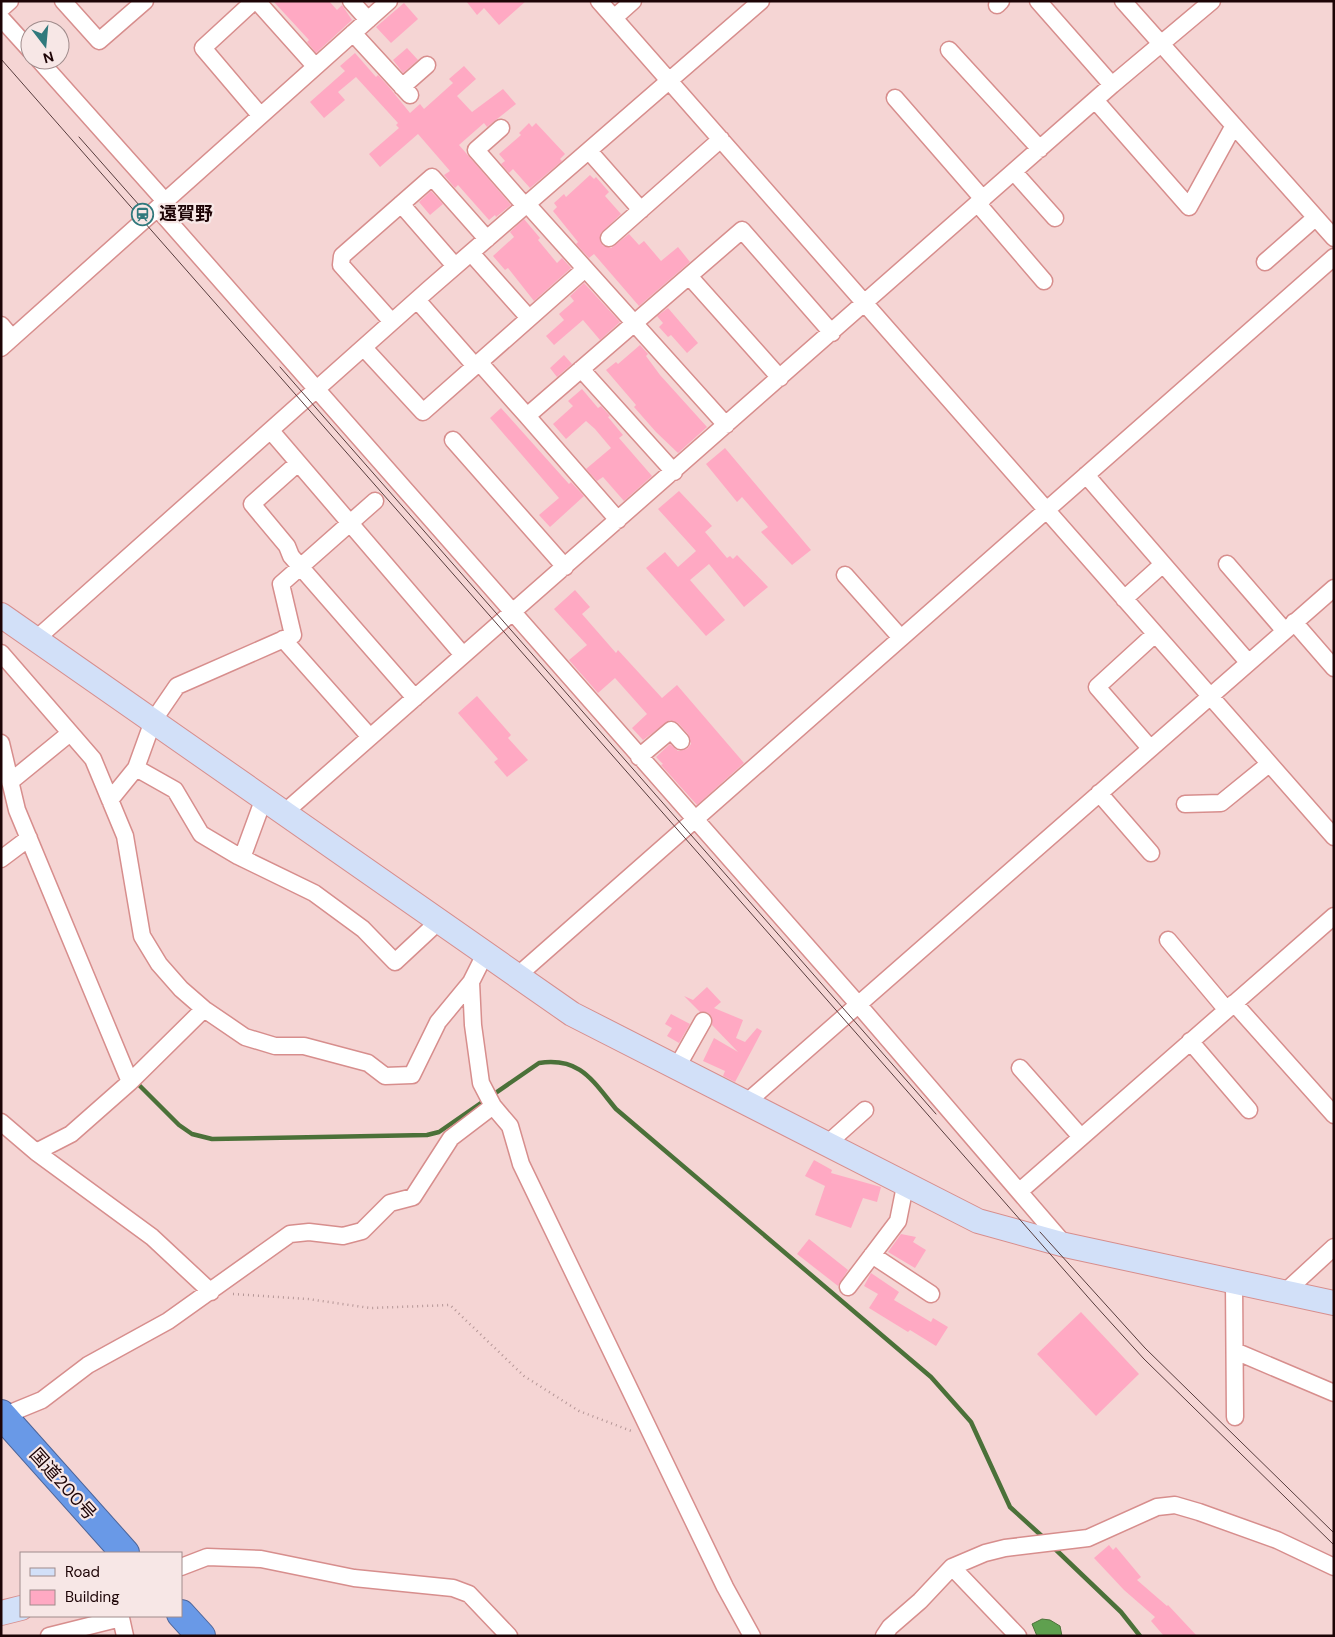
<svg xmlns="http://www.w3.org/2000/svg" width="1335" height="1637" font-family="'DM Sans','Noto Sans JP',sans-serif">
<rect width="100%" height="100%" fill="#f5d5d4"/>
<path fill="#5fa04f" stroke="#4b7139" d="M 1042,1619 L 1050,1620 L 1060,1626 L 1062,1636 L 1037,1636 L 1032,1624 Z"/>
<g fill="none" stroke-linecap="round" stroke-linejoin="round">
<path stroke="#4b7139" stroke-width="4.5" d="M 137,1083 L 179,1125 L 192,1134 L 212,1139 L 427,1135 L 439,1132 L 539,1063 C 580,1057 592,1080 616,1109 L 931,1377 L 971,1422 L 1010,1507 L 1044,1538
M 1053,1547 L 1121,1612 L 1140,1636"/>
</g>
<path fill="#ffa9c3" d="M 273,1 L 329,1 L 337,10 L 342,5 L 352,20 L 316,53 L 307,42 L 309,40 Z
M 466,1 L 526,1 L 499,25 L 484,8 L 477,15 Z
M 404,3 L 418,19 L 391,43 L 376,27 Z
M 407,48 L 418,60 L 403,73 L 393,60 Z
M 355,53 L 376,77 L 378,75 L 389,87 L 410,113 L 420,104 L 424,109 L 453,83 L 449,79 L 464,66 L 476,79 L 457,96 L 472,112 L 503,89 L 516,104 L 487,127 L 484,123 L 459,145 L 511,205 L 496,217 L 495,215 L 489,220 L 458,185 L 455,188 L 444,175 L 450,171 L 418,134 L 380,167 L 369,154 L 399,128 L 396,125 L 398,123 L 356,77 L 338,92 L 345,100 L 324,118 L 310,102 L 345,71 L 340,66 Z
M 529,123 L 532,127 L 536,123 L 565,154 L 560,159 L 562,161 L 530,188 L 513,169 L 509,173 L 501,164 L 505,161 L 499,154 L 521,135 L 519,133 Z
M 590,175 L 594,179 L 596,177 L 609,192 L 605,196 L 621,214 L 600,234 L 602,245 L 611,248 L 629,234 L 639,245 L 644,241 L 661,261 L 678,247 L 690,262 L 639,306 L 594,254 L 589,258 L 576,244 L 578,242 L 553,211 L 557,207 L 554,203 L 564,194 L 566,197 Z
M 431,191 L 443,204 L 430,215 L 419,202 Z
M 524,219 L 540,238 L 538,240 L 557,263 L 562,258 L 571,268 L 534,301 L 508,268 L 505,270 L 493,256 L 514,237 L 510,232 Z
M 584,283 L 620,322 L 600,340 L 583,320 L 554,345 L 546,336 L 564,320 L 559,314 L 574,301 L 570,296 Z
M 668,308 L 698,343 L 687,353 L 671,335 L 668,337 L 659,327 L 663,323 L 657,316 Z
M 640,345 L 648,354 L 646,356 L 660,375 L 707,427 L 678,453 L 656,432 L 634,407 L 636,405 L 606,370 L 616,362 L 618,364 Z
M 564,355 L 572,364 L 557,377 L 550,368 Z
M 582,389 L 598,408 L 601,406 L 610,416 L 608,417 L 623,435 L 619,438 L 652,476 L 624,501 L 603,477 L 597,481 L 586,469 L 611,448 L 595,429 L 586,421 L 566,439 L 553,424 L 573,406 L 568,401 Z
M 501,408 L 569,484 L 571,482 L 584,496 L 550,527 L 539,515 L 559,498 L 490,418 Z
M 725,448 L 811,550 L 792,565 L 761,532 L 768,527 L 742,497 L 737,502 L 706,464 Z
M 679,491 L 712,526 L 705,532 L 727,558 L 730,556 L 733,559 L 737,555 L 768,587 L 744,607 L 709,564 L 690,580 L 725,620 L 706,636 L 646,568 L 665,552 L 678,567 L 696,551 L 658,509 Z
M 575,590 L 590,607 L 582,614 L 616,653 L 618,650 L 662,698 L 677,685 L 744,763 L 697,805 L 661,765 L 663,764 L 656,757 L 670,744 L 678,751 L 687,749 L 691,744 L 688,734 L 678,723 L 670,720 L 643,740 L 632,728 L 647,714 L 615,678 L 598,693 L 569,660 L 587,645 L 554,609 Z
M 477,696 L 511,735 L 508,738 L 528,760 L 507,777 L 494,762 L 498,759 L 458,713 Z
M 707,987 L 721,1002 L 714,1008 L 743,1020 L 736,1038 L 745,1042 L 757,1028 L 762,1031 L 735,1082 L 723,1076 L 725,1071 L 703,1061 L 714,1038 L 738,1052 L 712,1025 L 711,1016 L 707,1012 L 700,1012 L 684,996 L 693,1000 Z
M 671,1014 L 690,1024 L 679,1043 L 667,1036 L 672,1028 L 665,1024 Z
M 814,1160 L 832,1170 L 831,1173 L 881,1187 L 877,1202 L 863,1198 L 851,1228 L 815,1215 L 825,1186 L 805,1176 Z
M 901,1234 L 916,1237 L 913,1242 L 926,1250 L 915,1268 L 888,1252 Z
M 809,1239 L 848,1270 L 838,1286 L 797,1254 Z
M 871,1273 L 899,1292 L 894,1300 L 931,1322 L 933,1318 L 948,1327 L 936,1346 L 910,1330 L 908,1332 L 869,1308 L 878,1294 L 864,1286 Z
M 1081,1312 L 1139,1374 L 1096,1416 L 1037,1354 Z
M 1109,1545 L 1113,1550 L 1116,1547 L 1141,1577 L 1137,1580 L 1167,1606 L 1168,1605 L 1197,1636 L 1164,1636 L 1151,1621 L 1155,1617 L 1124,1590 L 1094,1558 Z"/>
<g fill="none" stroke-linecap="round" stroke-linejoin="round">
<defs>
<path id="street" d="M 63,1 L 99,41 L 145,1
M 254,1 L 203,48 L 260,115
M 257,1 L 315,66
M 351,1 L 368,20
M 599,1 L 1334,837
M 1038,1 L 1112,85
M 1123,1 L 1334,238
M 997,5 L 1001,1
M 1,9 L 10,1
M 1,18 L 30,50
M 614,18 L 633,1
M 353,33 L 410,95
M 949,50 L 1040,149
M 39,60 L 164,200
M 402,87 L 427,65
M 895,98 L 983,199
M 1095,100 L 1189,207 L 1233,127
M 501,128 L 476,150 L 525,206
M 589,151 L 641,210
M 1014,172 L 1055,218
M 401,204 L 455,266
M 527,204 L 726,425
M 978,204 L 1044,281
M 158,209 L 857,1003 L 1065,1245
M 609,238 L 721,139
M 471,253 L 529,318
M 1265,262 L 1315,218
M 689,276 L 780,378
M 417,300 L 475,366
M 392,322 L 341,265 L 342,256 L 432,177 L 487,239
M 1,325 L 12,338
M 1,348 L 389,1
M 364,348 L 423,412 L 585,269
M 479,362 L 527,416
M 581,369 L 674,472
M 271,431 L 463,655
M 453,440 L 565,567
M 298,463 L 252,504 L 287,546 L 291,556 L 415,698
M 1086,475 L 1248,662
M 618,520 L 527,416 L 742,230 L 832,333
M 1227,564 L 1284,630
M 845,575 L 901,638
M 1124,599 L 1163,564
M 1294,622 L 1334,668
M 283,639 L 370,737
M 35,640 L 429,289 L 761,1
M 1,653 L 93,759 L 125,836 L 142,936 L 159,964 L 181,989 L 204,1009 L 245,1037 L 275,1046 L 304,1046 L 368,1063 L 385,1076 L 412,1075 L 438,1022 L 471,982 L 485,954
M 1,743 L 17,810 L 130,1082 L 204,1009
M 1150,748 L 1097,687 L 1155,634
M 639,757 L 671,730 L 681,741
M 136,768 L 175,790 L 201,834 L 238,856 L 314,893 L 363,929 L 395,962 L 438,922
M 10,782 L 70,733
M 1099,793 L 1151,853
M 110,800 L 136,768 L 153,721 L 177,686 L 293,635 L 281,584 L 375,501
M 1185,804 L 1221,803 L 1269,764
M 285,812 L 1112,85 L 1212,1
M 242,858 L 264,798
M 1,859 L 29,838
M 1168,940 L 1226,1009
M 516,977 L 1334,257
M 471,982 L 473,1025 L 481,1083 L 493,1106 L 510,1126 L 521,1164 L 725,1587 L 752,1636
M 1234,1003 L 1334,1115
M 1190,1041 L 1249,1110
M 677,1067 L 703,1021
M 1020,1068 L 1081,1137
M 747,1102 L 1334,588
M 1,1122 L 36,1152 L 152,1237 L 211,1292
M 827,1144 L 865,1110
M 36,1152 L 71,1134 L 130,1082
M 1020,1191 L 1334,916
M 872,1255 L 931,1294
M 1234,1283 L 1235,1417
M 848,1287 L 898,1221 L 905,1186
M 1284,1293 L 1334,1247
M 1235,1351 L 1334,1393
M 3,1416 L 42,1400 L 88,1365 L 168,1321 L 290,1234 L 309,1232 L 343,1236 L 362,1231 L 390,1203 L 413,1197 L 451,1138 L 493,1106
M 181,1567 L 207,1557 L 261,1559 L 354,1578 L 453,1588 L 469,1594 L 509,1636
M 952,1567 L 1018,1636
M 49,1636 L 121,1618 L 125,1636
M 884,1636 L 890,1627 L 920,1601 L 952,1567 L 985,1553 L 1005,1548 L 1088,1538 L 1157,1507 L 1175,1505 L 1199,1512 L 1277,1540 L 1334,1567"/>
<path id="secondary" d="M 1,615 L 572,1014 L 978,1221 L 1065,1245 L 1334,1303
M 1,1613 L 21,1608"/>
<path id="highway" d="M 1,1414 L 125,1553
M 181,1614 L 201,1636"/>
</defs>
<use href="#street" stroke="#d78e8d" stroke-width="19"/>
<use href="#secondary" stroke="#d78e8d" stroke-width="26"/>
<use href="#highway" stroke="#4e6598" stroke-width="30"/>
<path stroke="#b49696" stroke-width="2.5" stroke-dasharray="1 4" stroke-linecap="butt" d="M 233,1294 L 308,1299 L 370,1308 L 450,1305 L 524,1376 L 579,1411 L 634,1432"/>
<use href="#street" stroke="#fff" stroke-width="16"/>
<use href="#secondary" stroke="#d2e0f8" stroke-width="24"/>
<use href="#highway" stroke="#6999e7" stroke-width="28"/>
<path stroke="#573c3d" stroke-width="1" d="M 1,59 L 1094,1304 L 1144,1359 L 1334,1545
M 79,137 L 147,214
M 280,367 L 936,1114
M 1040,1232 L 1145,1348 L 1334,1533"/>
</g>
<defs>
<symbol id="station-ring" viewBox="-11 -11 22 22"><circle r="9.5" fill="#f7e7e6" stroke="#30797d" stroke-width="1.5"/><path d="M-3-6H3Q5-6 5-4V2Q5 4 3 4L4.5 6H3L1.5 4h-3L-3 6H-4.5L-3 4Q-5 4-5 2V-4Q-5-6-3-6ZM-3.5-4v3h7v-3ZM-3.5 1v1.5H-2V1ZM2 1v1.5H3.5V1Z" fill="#30797d"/></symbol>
</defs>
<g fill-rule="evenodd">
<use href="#station-ring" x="130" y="202" width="25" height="25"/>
</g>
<g text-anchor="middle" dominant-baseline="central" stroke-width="4.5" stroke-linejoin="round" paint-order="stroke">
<g font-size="18" font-weight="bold" fill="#1d0406" stroke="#f7e7e6" text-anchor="start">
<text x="159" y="214">遠賀野</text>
</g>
<g font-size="18" fill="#1d0406" stroke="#f7e7e6">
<text transform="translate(63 1484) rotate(48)">国道200号</text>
</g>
</g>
<rect width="1335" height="1637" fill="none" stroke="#1d0406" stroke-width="5"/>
<rect x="20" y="1552" width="162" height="65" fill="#f7e7e6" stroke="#a08c8c"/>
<rect x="30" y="1568" width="25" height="8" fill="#d2e0f8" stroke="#a08c8c"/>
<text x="65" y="1577" font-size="15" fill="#1d0406">Road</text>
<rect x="30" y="1590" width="25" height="15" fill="#ffa9c3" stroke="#a08c8c"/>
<text x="65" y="1602" font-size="15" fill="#1d0406">Building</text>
<g transform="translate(45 45) rotate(164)"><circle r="24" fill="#f7e7e6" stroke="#a08c8c"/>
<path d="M0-4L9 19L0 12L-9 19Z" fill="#30797d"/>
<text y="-8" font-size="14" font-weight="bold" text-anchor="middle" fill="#1d0406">N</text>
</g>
</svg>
